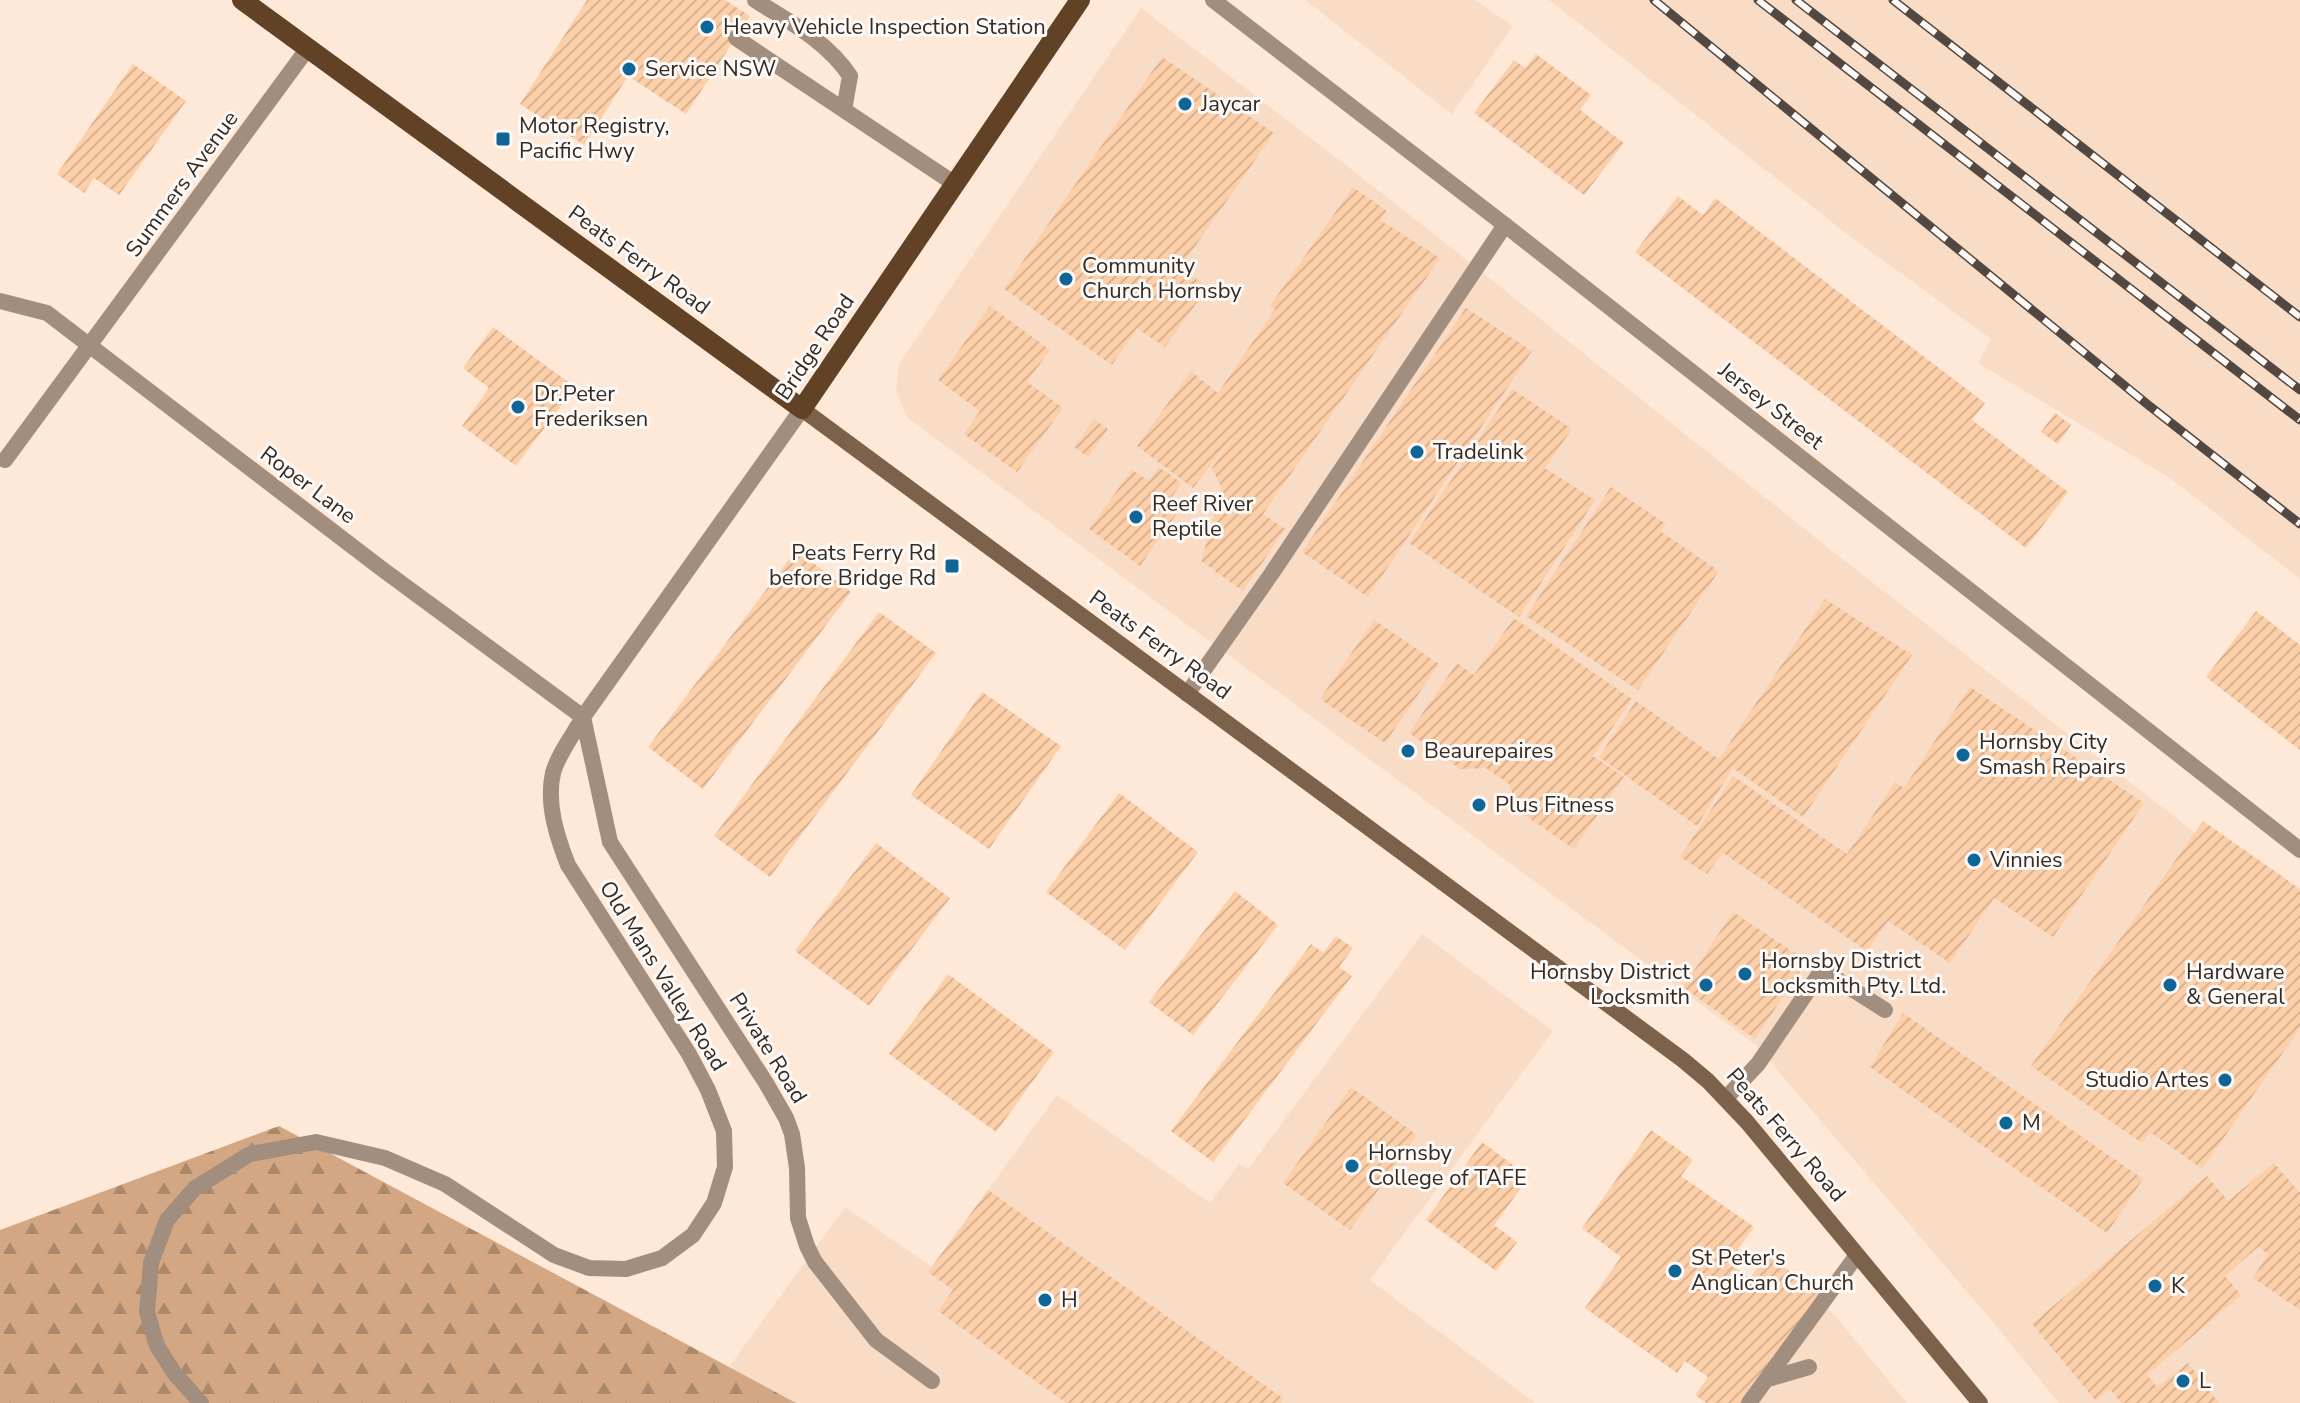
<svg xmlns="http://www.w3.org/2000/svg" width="2300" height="1403" font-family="'Nunito Sans',sans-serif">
<defs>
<pattern id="forest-firs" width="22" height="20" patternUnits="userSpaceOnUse" patternTransform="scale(2)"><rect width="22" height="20" fill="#d3a783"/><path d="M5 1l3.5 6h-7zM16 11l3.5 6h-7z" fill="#ac886b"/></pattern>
<pattern id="building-hatch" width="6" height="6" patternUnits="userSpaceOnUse" patternTransform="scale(2)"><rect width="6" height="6" fill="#fccfa9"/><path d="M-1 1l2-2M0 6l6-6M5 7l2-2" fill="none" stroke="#d8b291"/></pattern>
</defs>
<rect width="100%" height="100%" fill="#fee8d7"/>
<path fill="#f8dcc6" d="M 1305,0 L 1475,0 L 1513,26 L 1452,114 Z
M 1549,0 L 2300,0 L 2300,579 L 2170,478 L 1978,363 L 1991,339 L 1851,237 Z
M 1141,8 L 1382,193 L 1841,558 L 2185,825 L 2300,910 L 2300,1403 L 2059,1403 L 1992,1321 L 1756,1045 L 908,418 L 896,392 L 899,364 Z
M 1422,934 L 1553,1031 L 1370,1280 L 1535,1403 L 703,1403 L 845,1207 L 932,1267 L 1057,1095 L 1210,1203 L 1239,1164 L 1248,1169 Z
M 1818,1295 L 1907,1403 L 1739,1403 Z"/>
<path fill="url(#forest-firs)" d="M 279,1126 L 796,1403 L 0,1403 L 0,1230 Z"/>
<path fill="url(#building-hatch)" d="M 587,0 L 725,0 L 750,16 L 686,114 L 628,76 L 584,145 L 520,104 Z
M 1536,54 L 1591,95 L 1580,110 L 1624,143 L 1584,195 L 1474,113 L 1514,60 L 1525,68 Z
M 1162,57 L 1274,133 L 1180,268 L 1208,287 L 1165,347 L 1137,328 L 1112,365 L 1004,289 Z
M 133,64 L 186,101 L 119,195 L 94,178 L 84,193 L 57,174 Z
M 1353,187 L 1387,211 L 1380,220 L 1440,258 L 1263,514 L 1285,529 L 1243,591 L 1201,561 L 1222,488 L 1212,468 L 1237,431 L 1193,488 L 1137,446 L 1191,371 L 1218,393 L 1275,309 L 1270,306 Z
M 1678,196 L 1703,215 L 1715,198 L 1985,403 L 1972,420 L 2068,492 L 2026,548 L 1635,252 Z
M 990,306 L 1050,350 L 1027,382 L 1063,408 L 1017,472 L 964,434 L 980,411 L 938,380 Z
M 1466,308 L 1532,351 L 1368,597 L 1302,552 Z
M 493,327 L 575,387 L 516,466 L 462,426 L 489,388 L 463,368 Z
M 1512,389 L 1572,429 L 1545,468 L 1595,500 L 1519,617 L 1409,543 Z
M 2055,413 L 2071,425 L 2058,444 L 2041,432 Z
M 1094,419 L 1108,429 L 1088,457 L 1074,447 Z
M 1159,467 L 1182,483 L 1172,497 L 1183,505 L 1140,566 L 1089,529 L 1132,470 L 1149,481 Z
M 1611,487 L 1666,524 L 1660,531 L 1719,571 L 1638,690 L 1526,616 Z
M 796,550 L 851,592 L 703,789 L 648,747 Z
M 1825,599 L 1912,655 L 1803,817 L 1733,768 L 1697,826 L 1599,757 L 1636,701 L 1719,759 Z
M 2256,611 L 2300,645 L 2300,750 L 2206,677 Z
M 879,612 L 936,653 L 770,877 L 714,836 Z
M 1514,618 L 1632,699 L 1593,756 L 1624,777 L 1574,849 L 1519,811 L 1509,784 L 1486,768 L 1460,769 L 1409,733 L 1457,663 L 1474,675 Z
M 1374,620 L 1439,664 L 1385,743 L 1320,699 Z
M 1970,687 L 2144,803 L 2053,937 L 1994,898 L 1950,963 L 1888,921 L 1867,951 L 1723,853 L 1707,874 L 1680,857 L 1733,776 L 1847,854 L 1895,782 L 1904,788 Z
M 982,692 L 1061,746 L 989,849 L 911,795 Z
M 1119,793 L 1198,852 L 1125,950 L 1046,892 Z
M 2203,821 L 2300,889 L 2300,1028 L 2202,1169 L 2150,1132 L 2142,1143 L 2031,1066 Z
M 876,843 L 950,898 L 869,1006 L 795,951 Z
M 1235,891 L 1278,925 L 1193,1035 L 1149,1002 Z
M 1733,912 L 1807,961 L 1755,1039 L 1683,987 Z
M 1336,936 L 1353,948 L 1339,967 L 1352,976 L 1213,1162 L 1171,1131 L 1311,944 L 1323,953 Z
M 948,974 L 1054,1052 L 996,1132 L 889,1054 Z
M 1903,1013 L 2143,1179 L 2107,1233 L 1870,1067 Z
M 1351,1087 L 1417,1135 L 1350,1230 L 1283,1183 Z
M 1651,1130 L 1693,1160 L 1681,1176 L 1754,1227 L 1728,1263 L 1750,1278 L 1767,1255 L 1820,1293 L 1742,1403 L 1706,1403 L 1695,1395 L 1708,1377 L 1685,1361 L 1677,1373 L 1585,1308 L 1621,1257 L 1582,1228 Z
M 1482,1142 L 1529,1177 L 1494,1225 L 1517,1242 L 1496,1271 L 1426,1220 Z
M 2274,1163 L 2300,1193 L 2300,1310 L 2253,1278 L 2268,1254 L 2258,1247 L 2225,1276 L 2241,1295 L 2147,1375 L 2157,1387 L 2188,1363 L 2219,1403 L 2121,1403 L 2110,1389 L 2096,1401 L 2032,1324 L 2207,1176 L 2228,1201 Z
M 988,1190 L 1284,1399 L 1281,1403 L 1066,1403 L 938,1311 L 953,1290 L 928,1272 Z"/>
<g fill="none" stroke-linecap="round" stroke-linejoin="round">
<path stroke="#a18e7f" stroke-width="16" d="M 755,0 C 789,22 827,41 850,76 L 844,110
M 736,38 L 955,184
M 1187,694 L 1272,573 L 1505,225
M 1726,1098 L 1758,1064 L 1822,970 L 1885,1010
M 1768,1379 L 1809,1367
M 1749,1403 L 1857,1255"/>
<path stroke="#a18e7f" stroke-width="16" d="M 1213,0 L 1505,225 L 2300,850
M 0,301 L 47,313 L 382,569 L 583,717
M 5,460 L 308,48
M 583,717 L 610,842 L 766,1083 L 786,1118 L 792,1134 L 797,1168 L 798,1218 L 807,1246 L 815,1262 L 876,1340 L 932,1381
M 201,1403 L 175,1374 L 157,1346 L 147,1312 L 151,1263 L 167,1220 L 195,1188 L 250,1154 L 316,1142 L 385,1158 L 445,1184 L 554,1255 L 589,1268 L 626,1269 L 662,1258 L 693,1235 L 714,1203 L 725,1167 L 724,1131 L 708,1090 L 689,1054 L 568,865 C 557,837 546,804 553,773 C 558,754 574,734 583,717 L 802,409"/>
<path stroke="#7c614b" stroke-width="16" d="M 802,409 L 1683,1060 L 1708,1081 L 1747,1122 L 1980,1403"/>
<path stroke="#624226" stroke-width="20" d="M 242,0 L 802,409 L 1080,0"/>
<defs>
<path id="rail" d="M 1654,0 L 2147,404 L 2300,524
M 1758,0 L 2300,420
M 1796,0 L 2300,390
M 1893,0 L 2300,317"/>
</defs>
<use href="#rail" stroke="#524841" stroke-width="9"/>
<use href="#rail" stroke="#fdf9f6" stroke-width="6" stroke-dasharray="18" stroke-linecap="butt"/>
</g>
<g fill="#0e6596" stroke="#fdf9f6" stroke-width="3">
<circle cx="707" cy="27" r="8"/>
<circle cx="629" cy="69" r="8"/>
<circle cx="1185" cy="104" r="8"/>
<rect x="495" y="131" width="16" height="16" rx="4"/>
<circle cx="1066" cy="279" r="8"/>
<circle cx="518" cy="407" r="8"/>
<circle cx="1417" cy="452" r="8"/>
<circle cx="1136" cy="517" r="8"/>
<rect x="944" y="558" width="16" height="16" rx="4"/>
<circle cx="1408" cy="751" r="8"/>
<circle cx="1963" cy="755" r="8"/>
<circle cx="1479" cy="805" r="8"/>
<circle cx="1974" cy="860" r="8"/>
<circle cx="1745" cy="974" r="8"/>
<circle cx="1706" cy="985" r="8"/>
<circle cx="2170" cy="985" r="8"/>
<circle cx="2225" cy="1080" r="8"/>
<circle cx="2006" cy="1123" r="8"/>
<circle cx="1352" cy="1166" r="8"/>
<circle cx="1675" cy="1271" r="8"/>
<circle cx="2155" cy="1286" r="8"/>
<circle cx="1045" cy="1300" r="8"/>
<circle cx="2183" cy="1381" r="8"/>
</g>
<g text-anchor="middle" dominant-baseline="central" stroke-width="6" stroke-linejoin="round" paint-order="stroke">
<g font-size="22" fill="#332b25" stroke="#fdf9f6" text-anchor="start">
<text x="723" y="27">Heavy Vehicle Inspection Station</text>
<text x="645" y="69">Service NSW</text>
<text x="1201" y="104">Jaycar</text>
<text x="519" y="126">Motor Registry,<tspan x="519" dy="25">Pacific Hwy</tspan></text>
<text x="1082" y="266">Community<tspan x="1082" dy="25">Church Hornsby</tspan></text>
<text x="534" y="394">Dr.Peter<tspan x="534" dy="25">Frederiksen</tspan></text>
<text x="1433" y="452">Tradelink</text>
<text x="1152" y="504">Reef River<tspan x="1152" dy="25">Reptile</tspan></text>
<text x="936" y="553" text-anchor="end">Peats Ferry Rd<tspan x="936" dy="25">before Bridge Rd</tspan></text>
<text x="1979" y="742">Hornsby City<tspan x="1979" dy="25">Smash Repairs</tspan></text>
<text x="1424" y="751">Beaurepaires</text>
<text x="1495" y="805">Plus Fitness</text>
<text x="1990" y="860">Vinnies</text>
<text x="1761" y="961">Hornsby District<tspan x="1761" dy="25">Locksmith Pty. Ltd.</tspan></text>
<text x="1690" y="972" text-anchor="end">Hornsby District<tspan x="1690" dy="25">Locksmith</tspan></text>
<text x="2186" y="972">Hardware<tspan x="2186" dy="25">&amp; General</tspan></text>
<text x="2209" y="1080" text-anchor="end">Studio Artes</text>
<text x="2022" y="1123">M</text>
<text x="1368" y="1153">Hornsby<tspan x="1368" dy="25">College of TAFE</tspan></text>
<text x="1691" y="1258">St Peter's<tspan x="1691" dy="25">Anglican Church</tspan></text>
<text x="2171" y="1286">K</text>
<text x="1061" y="1300">H</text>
<text x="2199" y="1381">L</text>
</g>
<g font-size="22" fill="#332b25" stroke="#fdf9f6">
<text transform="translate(182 184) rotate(-54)">Summers Avenue</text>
<text transform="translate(639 260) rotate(36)">Peats Ferry Road</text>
<text transform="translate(815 347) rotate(-56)">Bridge Road</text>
<text transform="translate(1771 406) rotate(38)">Jersey Street</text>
<text transform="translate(308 485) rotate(37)">Roper Lane</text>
<text transform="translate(1160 645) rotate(36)">Peats Ferry Road</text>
<text transform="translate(663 976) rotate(58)">Old Mans Valley Road</text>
<text transform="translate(768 1048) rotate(58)">Private Road</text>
<text transform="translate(1786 1135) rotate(49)">Peats Ferry Road</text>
</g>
</g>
</svg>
